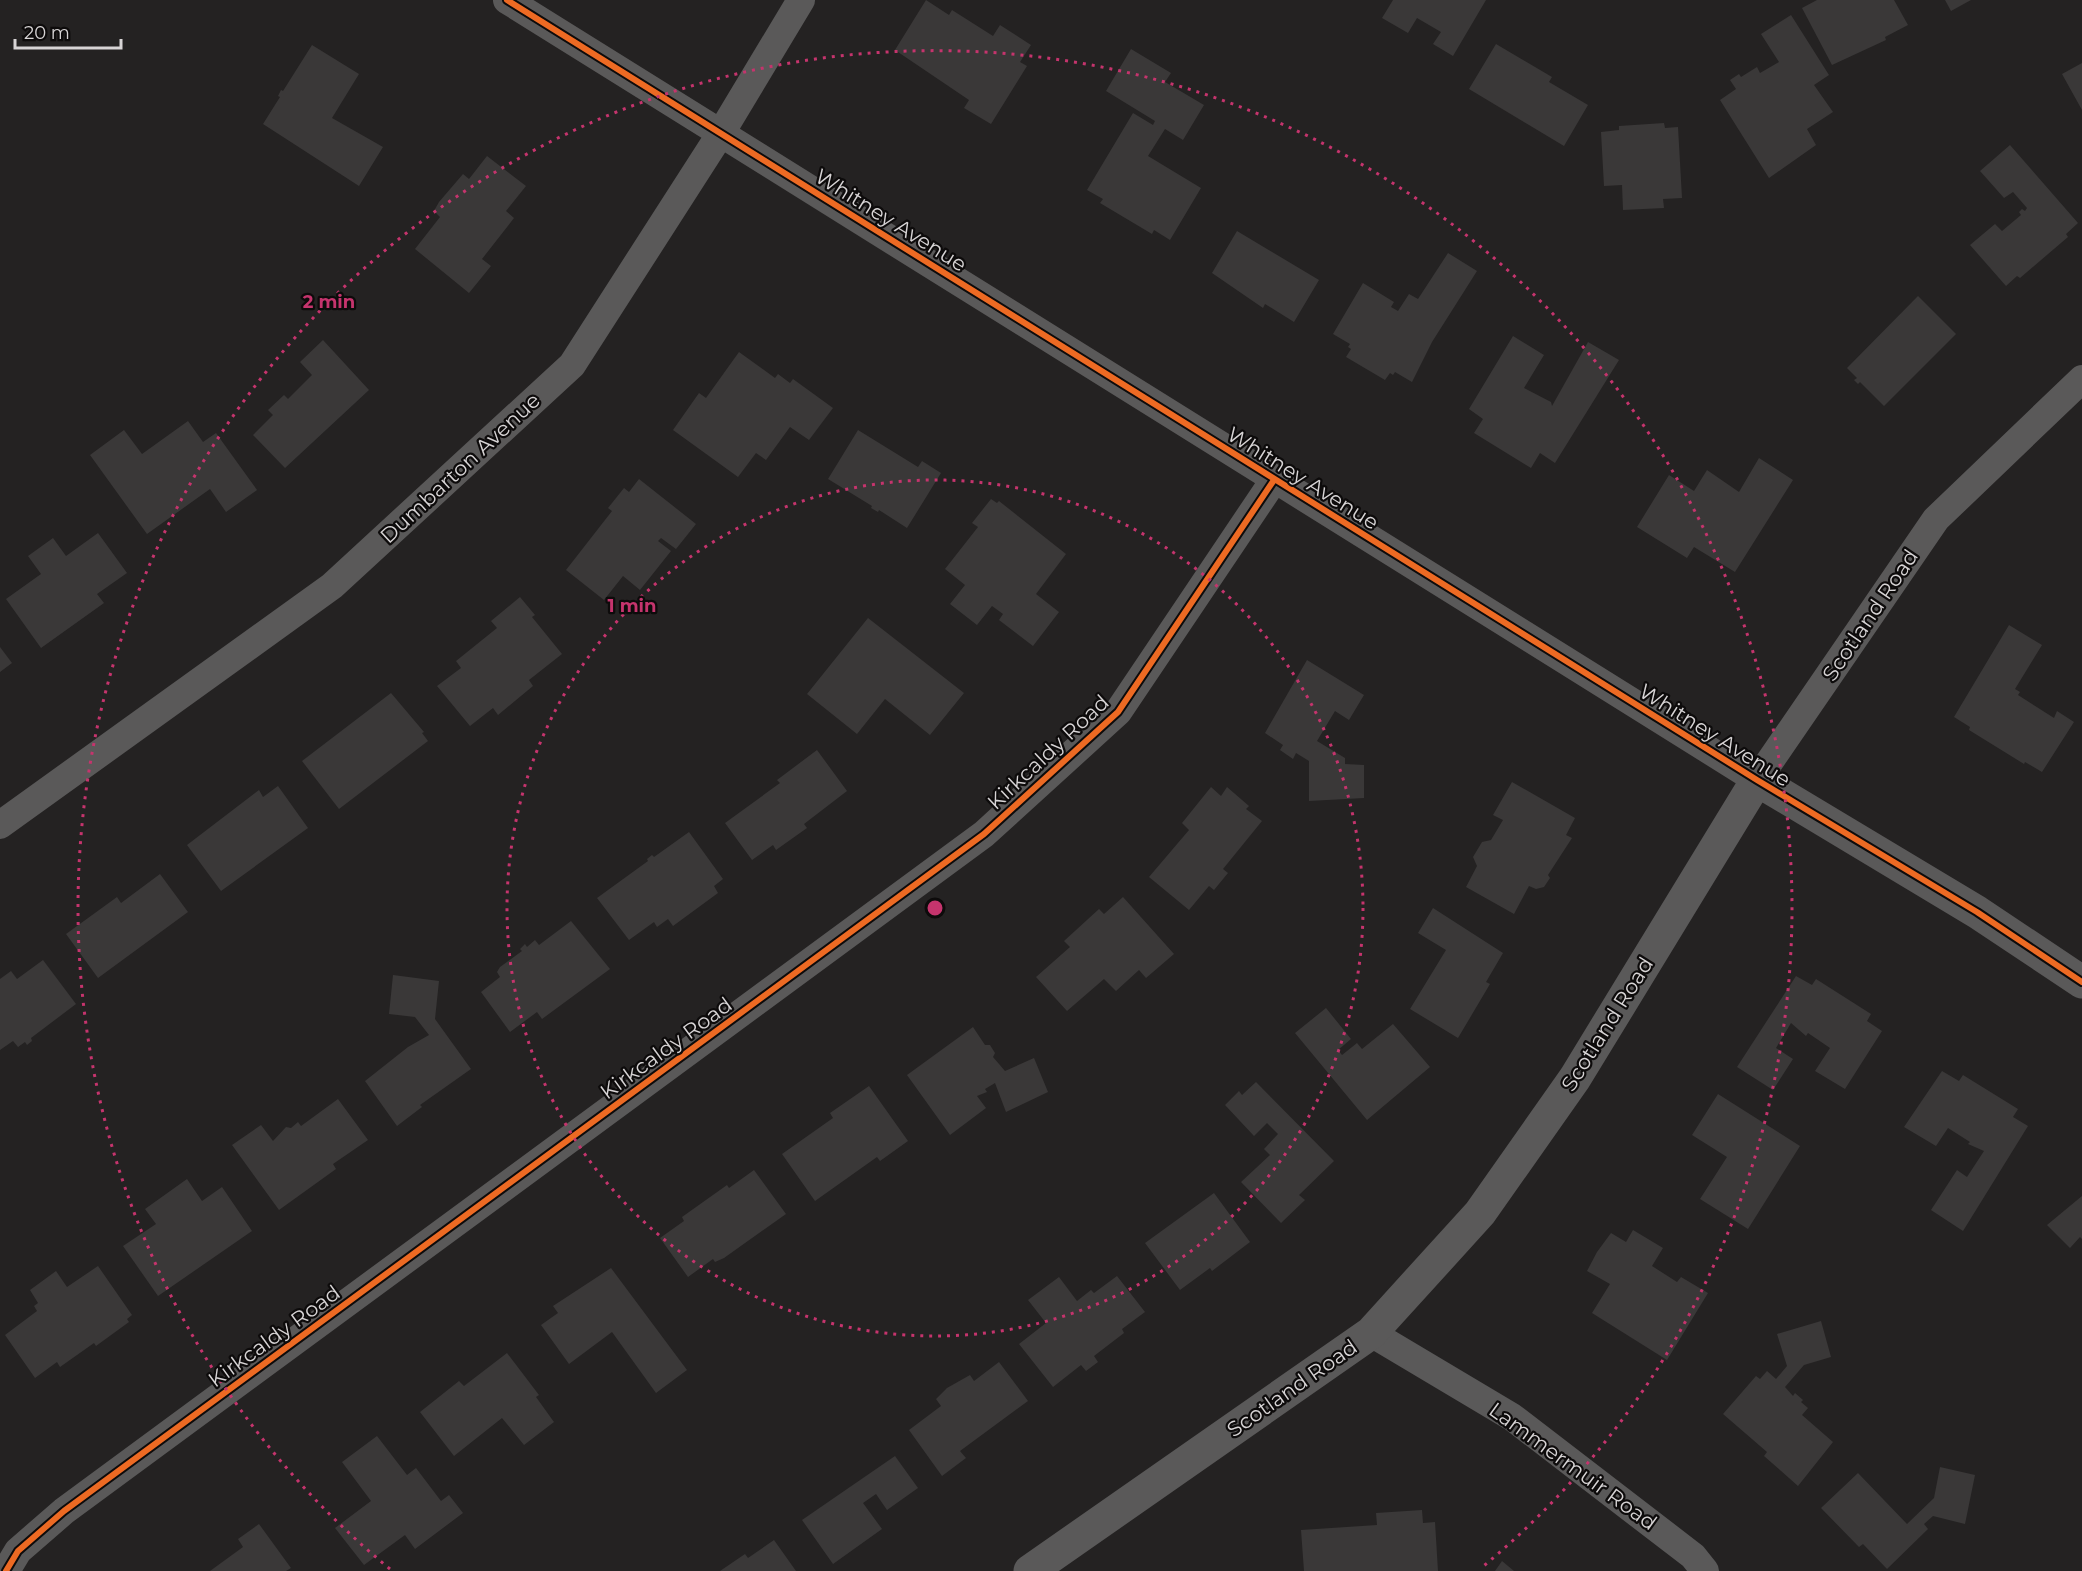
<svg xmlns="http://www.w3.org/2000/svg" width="2082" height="1571" font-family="Montserrat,sans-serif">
<rect width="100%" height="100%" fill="#242222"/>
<path fill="#3a3838" d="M 926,0 L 949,15 L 952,10 L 993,36 L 1000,25 L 1031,45 L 1020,62 L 1027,66 L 991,124 L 964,108 L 969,100 L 895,50 Z
M 1393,0 L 1486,0 L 1453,56 L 1433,44 L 1441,32 L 1417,18 L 1408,33 L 1382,18 Z
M 1817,0 L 1894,0 L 1908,25 L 1885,37 L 1886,40 L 1832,65 L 1802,8 Z
M 1945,0 L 1971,0 L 1951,11 Z
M 1791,15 L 1829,75 L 1814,85 L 1833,112 L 1807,129 L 1816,145 L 1769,178 L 1720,100 L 1736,89 L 1730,80 L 1739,74 L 1741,77 L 1757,67 L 1760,73 L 1779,62 L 1761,34 Z
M 1496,44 L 1552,77 L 1549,82 L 1588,105 L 1564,146 L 1469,89 Z
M 312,45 L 359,74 L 332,118 L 383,147 L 359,186 L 263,124 L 280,97 L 278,96 L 281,90 L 283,91 Z
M 1131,49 L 1171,73 L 1165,82 L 1204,105 L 1183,140 L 1165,129 L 1148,156 L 1201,188 L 1170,240 L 1154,230 L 1152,234 L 1100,203 L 1103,199 L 1087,190 L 1133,113 L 1153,125 L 1155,121 L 1106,91 Z
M 2082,63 L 2082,110 L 2062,74 Z
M 1664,123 L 1665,128 L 1678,127 L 1682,198 L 1663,199 L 1664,208 L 1623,210 L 1622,185 L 1604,186 L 1601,132 L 1619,130 L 1619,126 Z
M 2010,145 L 2078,223 L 2066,234 L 2068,237 L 2020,278 L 2017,276 L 2006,286 L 1970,245 L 1995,224 L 2002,231 L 2021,215 L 2019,212 L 2022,209 L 2025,211 L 2027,208 L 2013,192 L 2004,198 L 1980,171 Z
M 487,156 L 526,186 L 506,211 L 514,218 L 482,259 L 491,266 L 469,293 L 415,249 L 440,217 L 434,211 L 439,202 L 463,174 L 469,179 Z
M 1237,231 L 1319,280 L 1294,322 L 1265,304 L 1263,308 L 1212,273 Z
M 1448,253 L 1477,271 L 1432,342 L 1412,382 L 1395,372 L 1393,375 L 1390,373 L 1385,380 L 1346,357 L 1351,349 L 1348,347 L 1350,344 L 1333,334 L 1363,283 L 1394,302 L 1391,307 L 1398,311 L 1409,294 L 1418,299 Z
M 1918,296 L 1956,334 L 1884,406 L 1860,382 L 1858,384 L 1854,380 L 1857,378 L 1847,368 Z
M 1513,336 L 1544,355 L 1524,388 L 1551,402 L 1552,406 L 1588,342 L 1619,360 L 1555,463 L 1540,453 L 1531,468 L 1474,433 L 1483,419 L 1469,409 Z
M 323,340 L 369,390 L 285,468 L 253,435 L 273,415 L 268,410 L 284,395 L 288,399 L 312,375 L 300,362 Z
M 739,352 L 775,378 L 778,374 L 790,383 L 793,379 L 833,408 L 809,440 L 790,427 L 766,460 L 756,453 L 738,477 L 673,430 L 699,393 L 706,398 Z
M 188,421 L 203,442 L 216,433 L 257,490 L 226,512 L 210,489 L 147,534 L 90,455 L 124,430 L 142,454 Z
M 858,430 L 918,467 L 922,461 L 941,473 L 907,528 L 879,510 L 878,512 L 871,508 L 872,506 L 828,479 Z
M 1759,458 L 1793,480 L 1735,572 L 1694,547 L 1687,558 L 1637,527 L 1669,475 L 1694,491 L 1707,470 L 1739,492 Z
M 639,479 L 696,524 L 676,549 L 661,538 L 658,541 L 671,551 L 640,590 L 623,576 L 604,600 L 566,570 L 612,511 L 608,508 L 624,488 L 629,492 Z
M 991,499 L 997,503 L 999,501 L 1066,554 L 1036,594 L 1059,612 L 1033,646 L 999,620 L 1003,614 L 992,606 L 977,625 L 950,604 L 965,585 L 945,569 L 978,527 L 972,523 Z
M 98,533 L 127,573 L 97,594 L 104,603 L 41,648 L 6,599 L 41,574 L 28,556 L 53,538 L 66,556 Z
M 520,597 L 535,615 L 532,617 L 562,654 L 529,680 L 533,686 L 498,715 L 493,708 L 470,726 L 437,686 L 461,668 L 456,661 L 497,628 L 491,621 Z
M 868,618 L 964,693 L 930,735 L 885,699 L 857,734 L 807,694 Z
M 2009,625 L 2042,645 L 2015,689 L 2020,692 L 2018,695 L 2054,718 L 2057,711 L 2074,722 L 2042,772 L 2025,762 L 2024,764 L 1969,730 L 1970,727 L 1954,717 Z
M 0,647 L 12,663 L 0,672 Z
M 1307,660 L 1364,695 L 1349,720 L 1335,711 L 1317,741 L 1345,758 L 1345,764 L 1364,765 L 1364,798 L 1309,801 L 1309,761 L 1296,753 L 1293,759 L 1280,750 L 1283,745 L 1265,733 Z
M 391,693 L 424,732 L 422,733 L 428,741 L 339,809 L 302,761 Z
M 817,750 L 847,791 L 804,824 L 807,828 L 776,850 L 773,845 L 752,860 L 725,823 L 780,783 L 777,780 Z
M 1512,782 L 1575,818 L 1566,835 L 1572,838 L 1548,875 L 1550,878 L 1544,887 L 1536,889 L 1529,886 L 1514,914 L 1466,887 L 1477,866 L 1473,857 L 1482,842 L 1491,840 L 1503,820 L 1493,815 Z
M 278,786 L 308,828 L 221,891 L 187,845 L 259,790 L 263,797 Z
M 1211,787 L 1221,796 L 1227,787 L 1249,806 L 1246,809 L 1262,821 L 1223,869 L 1228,873 L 1214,890 L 1209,886 L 1189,910 L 1149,877 L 1189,830 L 1182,823 Z
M 689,832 L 723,879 L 714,886 L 718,893 L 673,926 L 668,919 L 657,927 L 654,922 L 629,940 L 597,898 L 648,861 L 647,859 L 652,855 L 654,857 Z
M 160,874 L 188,912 L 98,978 L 66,934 L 117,897 L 121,903 Z
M 1123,897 L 1174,954 L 1146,978 L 1139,970 L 1116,991 L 1104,979 L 1067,1011 L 1036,977 L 1070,947 L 1064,941 L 1099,909 L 1104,914 Z
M 1433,908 L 1503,953 L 1486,982 L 1490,984 L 1458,1038 L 1410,1009 L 1446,950 L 1418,933 Z
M 571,921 L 610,969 L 542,1019 L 537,1012 L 510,1032 L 481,992 L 500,977 L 497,972 L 500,967 L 522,951 L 520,949 L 525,944 L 527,947 L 535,940 L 539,945 Z
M 43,960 L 76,1004 L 31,1038 L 32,1041 L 27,1045 L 25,1042 L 18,1047 L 13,1041 L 0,1050 L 0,979 L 11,971 L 17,979 Z
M 393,975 L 439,981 L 435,1019 L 471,1069 L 420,1105 L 422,1107 L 397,1126 L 365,1081 L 408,1047 L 429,1035 L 415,1017 L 389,1014 Z
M 1796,976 L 1812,985 L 1816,979 L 1871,1014 L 1867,1021 L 1882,1031 L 1845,1089 L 1815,1071 L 1830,1048 L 1808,1033 L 1806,1036 L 1791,1023 L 1776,1048 L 1793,1059 L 1773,1090 L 1737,1067 Z
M 1326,1008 L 1351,1039 L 1338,1050 L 1342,1055 L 1357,1043 L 1362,1049 L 1393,1024 L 1430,1067 L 1367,1120 L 1295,1033 Z
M 973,1027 L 985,1045 L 990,1045 L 995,1053 L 993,1057 L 1005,1071 L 1034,1058 L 1048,1092 L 1006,1112 L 995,1083 L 985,1089 L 987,1092 L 977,1096 L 986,1108 L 950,1135 L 907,1075 Z
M 1942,1071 L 1959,1081 L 1963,1075 L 2018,1109 L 2013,1117 L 2028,1126 L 1963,1231 L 1931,1210 L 1957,1170 L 1967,1177 L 1984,1151 L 1968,1144 L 1970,1142 L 1948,1128 L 1936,1146 L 1904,1127 Z
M 1256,1082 L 1334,1161 L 1299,1195 L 1305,1200 L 1281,1223 L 1241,1182 L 1270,1155 L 1264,1149 L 1278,1134 L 1267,1123 L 1254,1136 L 1225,1105 L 1239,1091 L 1242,1095 Z
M 869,1086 L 908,1141 L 880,1161 L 877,1157 L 815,1201 L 782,1154 L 833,1118 L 830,1113 Z
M 1718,1094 L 1800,1146 L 1748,1229 L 1700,1199 L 1727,1157 L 1692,1135 Z
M 338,1099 L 368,1140 L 333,1164 L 336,1169 L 279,1210 L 232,1145 L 261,1125 L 273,1141 L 286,1127 L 291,1128 L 298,1122 L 301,1126 Z
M 754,1170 L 786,1214 L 724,1258 L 715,1262 L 713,1259 L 688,1277 L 660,1238 L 684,1221 L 682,1217 L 727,1185 L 729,1188 Z
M 187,1179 L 202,1201 L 222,1187 L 252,1231 L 158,1296 L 123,1246 L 156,1224 L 145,1209 Z
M 1214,1193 L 1250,1242 L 1212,1271 L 1210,1268 L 1180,1290 L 1145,1243 Z
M 2082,1196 L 2082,1239 L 2080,1237 L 2070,1248 L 2047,1225 Z
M 1633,1230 L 1663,1248 L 1652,1266 L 1677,1282 L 1681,1277 L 1708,1293 L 1667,1360 L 1592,1313 L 1610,1284 L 1587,1271 L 1597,1252 L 1611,1233 L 1626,1242 Z
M 98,1266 L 132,1315 L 127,1319 L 129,1322 L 96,1346 L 94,1343 L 60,1367 L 57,1362 L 35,1378 L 5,1335 L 37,1311 L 34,1306 L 38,1303 L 30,1290 L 56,1271 L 67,1287 Z
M 611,1268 L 687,1370 L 656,1393 L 612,1332 L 569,1364 L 541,1325 L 558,1313 L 553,1306 Z
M 1117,1276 L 1145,1312 L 1122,1329 L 1124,1333 L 1094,1356 L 1098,1362 L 1086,1371 L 1081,1365 L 1053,1387 L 1019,1344 L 1046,1323 L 1028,1300 L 1059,1277 L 1077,1301 L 1091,1290 L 1094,1293 Z
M 1821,1321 L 1831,1357 L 1804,1365 L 1785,1387 L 1793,1396 L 1795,1393 L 1803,1400 L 1801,1402 L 1808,1408 L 1802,1415 L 1833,1442 L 1798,1486 L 1764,1456 L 1767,1452 L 1723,1414 L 1756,1376 L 1760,1379 L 1767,1371 L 1776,1379 L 1787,1366 L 1777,1334 Z
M 507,1353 L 539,1395 L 536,1397 L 554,1422 L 524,1445 L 502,1418 L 454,1456 L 420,1412 L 459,1381 L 464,1386 Z
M 999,1362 L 1028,1401 L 960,1451 L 966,1458 L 942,1476 L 909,1430 L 941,1406 L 936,1399 L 947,1388 L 970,1375 L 974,1381 Z
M 377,1436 L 407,1475 L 416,1468 L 441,1501 L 449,1495 L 463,1513 L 415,1549 L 405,1535 L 364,1565 L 335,1528 L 371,1501 L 342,1462 Z
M 895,1456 L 918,1488 L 887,1510 L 876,1494 L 863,1503 L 882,1529 L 833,1564 L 802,1520 Z
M 1940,1467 L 1975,1475 L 1965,1524 L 1933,1516 L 1924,1524 L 1928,1529 L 1887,1569 L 1863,1544 L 1859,1547 L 1821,1508 L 1858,1473 L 1907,1524 L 1934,1498 Z
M 1422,1510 L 1423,1523 L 1435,1522 L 1438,1571 L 1304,1571 L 1301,1530 L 1377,1525 L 1376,1513 Z
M 259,1524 L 291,1568 L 286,1571 L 210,1571 L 243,1547 L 238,1539 Z
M 774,1540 L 796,1571 L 720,1571 L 745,1554 L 748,1558 Z
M 1502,1561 L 1514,1571 L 1495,1571 Z"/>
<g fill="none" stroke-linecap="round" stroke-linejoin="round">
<path stroke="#5a5959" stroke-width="28" d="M 507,0 L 1757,780 L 1936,519 L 2082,379
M 0,825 L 332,586 L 572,365 L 721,133 L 801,0
M 1371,1333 L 1512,1417 L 1693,1556 L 1705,1571
M 6,1571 L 18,1551 L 64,1511 L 984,834 L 1118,712 L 1274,480"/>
<path stroke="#5a5959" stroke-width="33" d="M 1030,1571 L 1371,1333 L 1480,1213 L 1575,1078 L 1757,780 L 1977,912 L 2082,982"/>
<defs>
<path id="cycleway" d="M 507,0 L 1757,780 L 1977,912 L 2082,982
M 6,1571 L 18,1551 L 64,1511 L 984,834 L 1118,712 L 1274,480"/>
</defs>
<use href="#cycleway" stroke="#0d0b0b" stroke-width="10"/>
<use href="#cycleway" stroke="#ed6a23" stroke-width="6"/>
</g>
<g fill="none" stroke="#c5346d" stroke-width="3" stroke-dasharray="3 6">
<circle cx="935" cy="908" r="428"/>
<path d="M390 1569A857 857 0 1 1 1480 1569"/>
</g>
<g text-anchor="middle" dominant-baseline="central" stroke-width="4.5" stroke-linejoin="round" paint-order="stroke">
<g font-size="21" fill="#d7d4d5" stroke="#0d0b0b">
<text transform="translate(891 220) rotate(32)">Whitney Avenue</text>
<text transform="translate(460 468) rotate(-43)">Dumbarton Avenue</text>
<text transform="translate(1303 478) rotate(32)">Whitney Avenue</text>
<text transform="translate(1870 615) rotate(-56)">Scotland Road</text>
<text transform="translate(1715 735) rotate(32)">Whitney Avenue</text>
<text transform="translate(1048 752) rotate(-43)">Kirkcaldy Road</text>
<text transform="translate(1607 1024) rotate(-58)">Scotland Road</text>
<text transform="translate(666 1048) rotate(-36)">Kirkcaldy Road</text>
<text transform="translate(274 1336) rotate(-36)">Kirkcaldy Road</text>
<text transform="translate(1292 1388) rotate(-35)">Scotland Road</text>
<text transform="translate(1573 1466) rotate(36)">Lammermuir Road</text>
</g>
</g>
<circle cx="935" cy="908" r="9" fill="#c5346d" stroke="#0d0b0b" stroke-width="3"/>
<g font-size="18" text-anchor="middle" font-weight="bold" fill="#c5346d" stroke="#0d0b0b" stroke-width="4.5" stroke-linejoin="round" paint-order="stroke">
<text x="329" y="308">2 min</text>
<text x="632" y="612">1 min</text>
</g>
<path d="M15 39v9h106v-9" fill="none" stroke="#d7d4d5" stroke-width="3"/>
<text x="24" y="39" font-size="18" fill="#d7d4d5" stroke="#0d0b0b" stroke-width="4.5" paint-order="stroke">20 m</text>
</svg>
